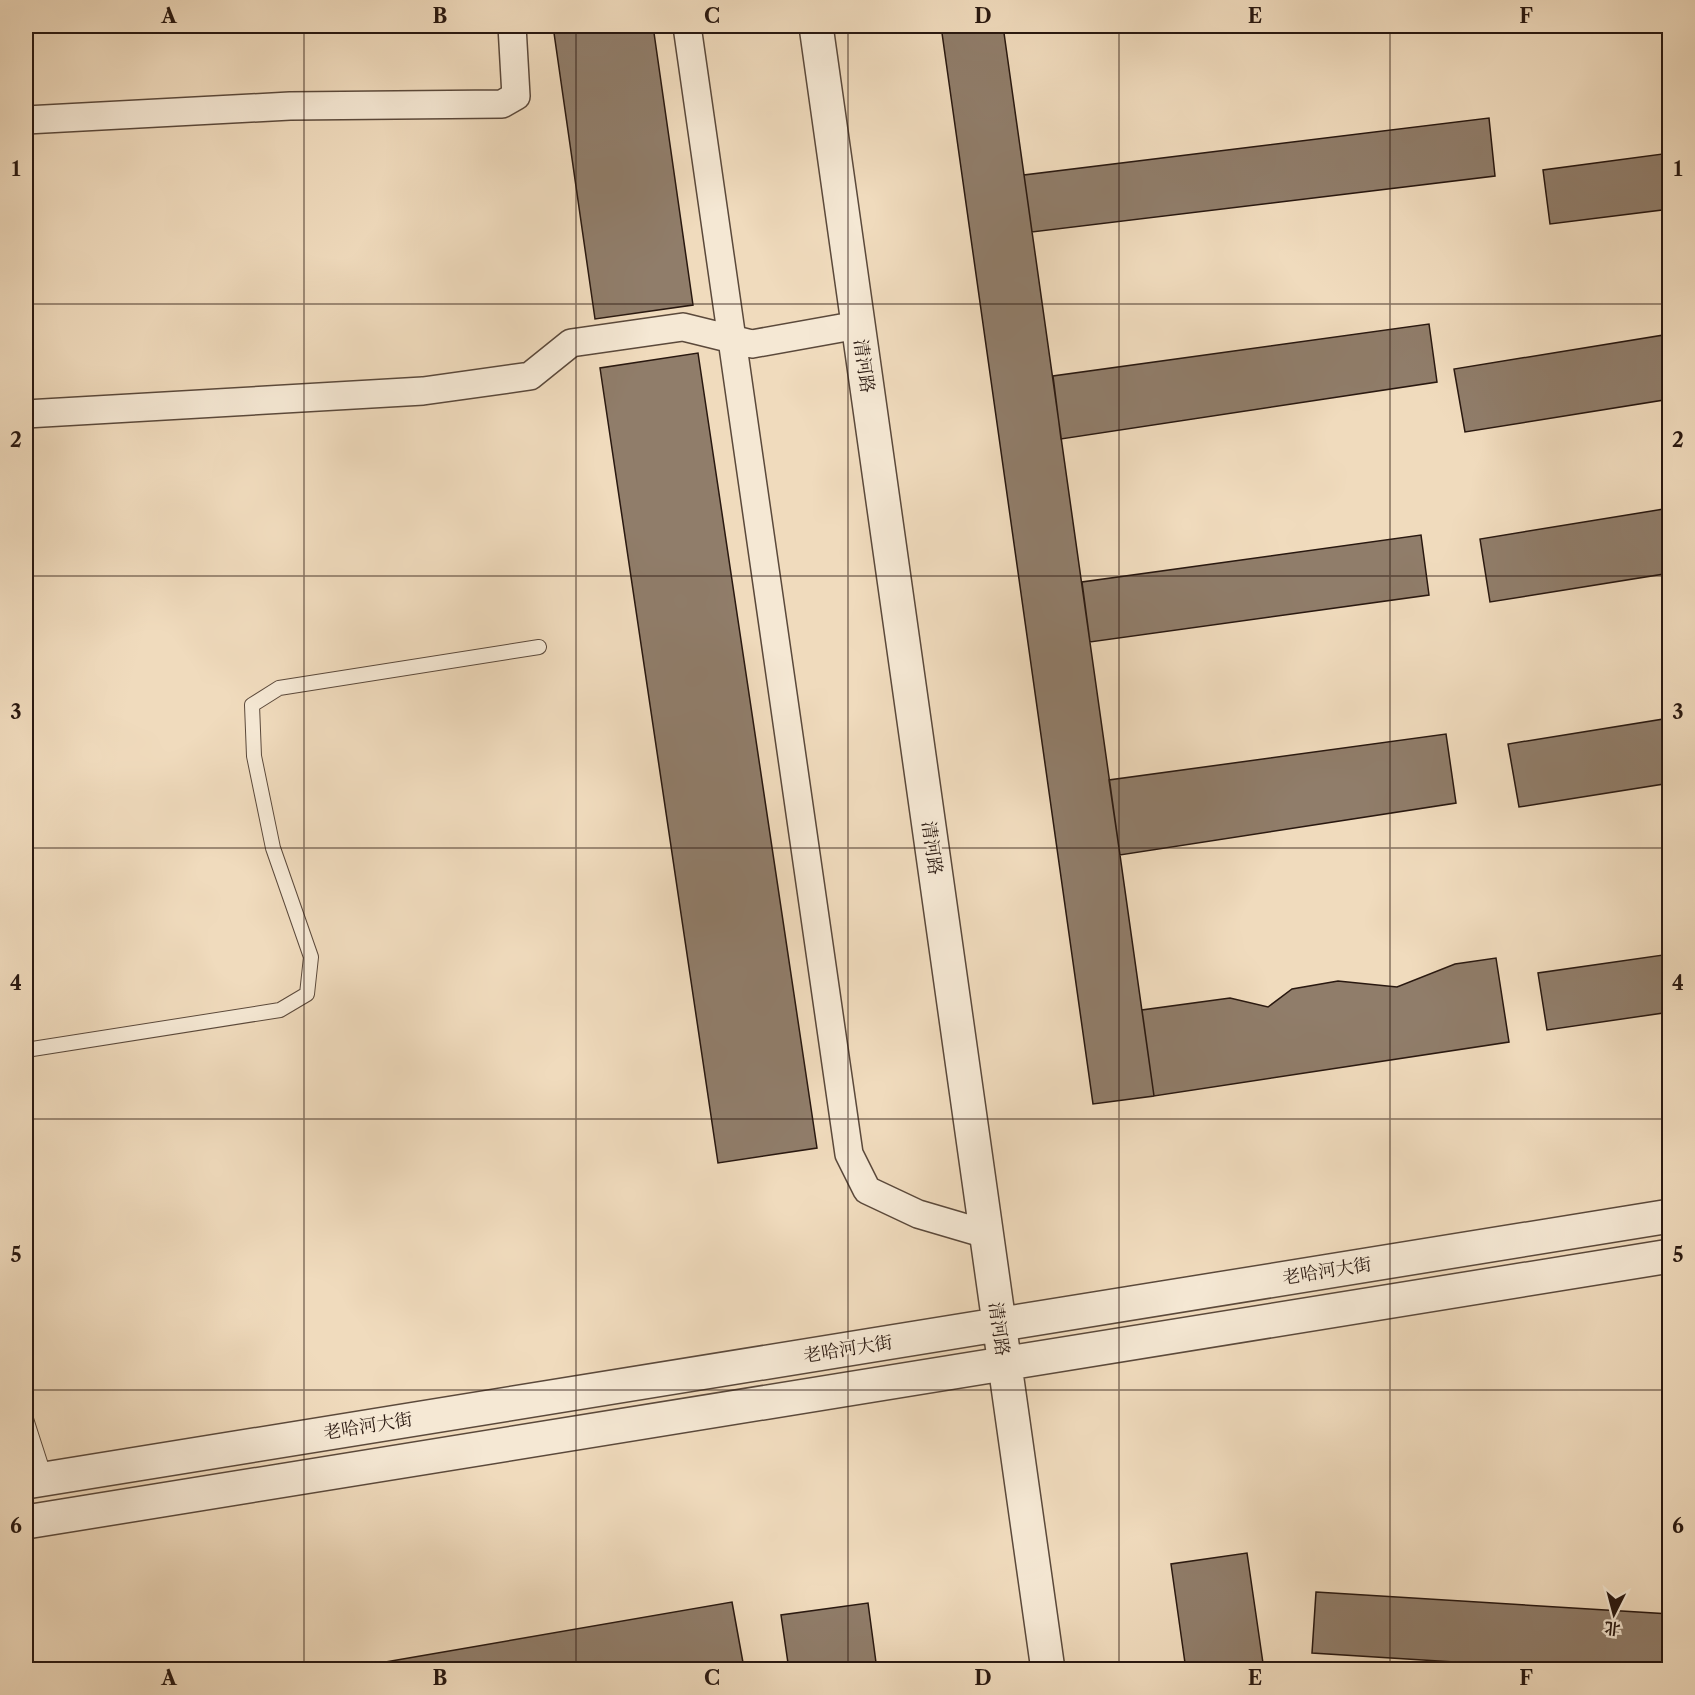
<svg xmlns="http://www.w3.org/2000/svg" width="1695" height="1695" font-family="'Libre Caslon Text','Noto Serif SC',serif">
<rect width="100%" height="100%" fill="#f0dbbd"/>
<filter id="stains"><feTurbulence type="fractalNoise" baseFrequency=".00333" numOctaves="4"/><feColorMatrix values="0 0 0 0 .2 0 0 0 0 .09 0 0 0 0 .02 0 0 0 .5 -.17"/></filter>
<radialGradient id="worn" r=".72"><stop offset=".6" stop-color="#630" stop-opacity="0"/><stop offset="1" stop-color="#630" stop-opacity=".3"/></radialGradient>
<path fill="#907d6a" stroke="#291810" stroke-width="1.5" d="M 553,26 L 653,26 L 693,305 L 595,319 Z
M 941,26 L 1003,26 L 1154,1096 L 1093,1104 Z
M 1007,26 L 1030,26 L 1008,29 Z
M 1489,118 L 1495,176 L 1032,232 L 1024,175 Z
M 1670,153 L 1670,209 L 1550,224 L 1543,170 Z
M 1429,324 L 1437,382 L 1061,439 L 1053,376 Z
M 1670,334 L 1670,399 L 1465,432 L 1454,369 Z
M 698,353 L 817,1148 L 718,1163 L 600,368 Z
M 1670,508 L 1670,573 L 1490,602 L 1480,539 Z
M 1421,535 L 1429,595 L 1090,642 L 1082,582 Z
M 1670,718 L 1670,783 L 1519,807 L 1508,744 Z
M 1446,734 L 1456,803 L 1120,855 L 1109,780 Z
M 1670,954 L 1670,1012 L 1547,1030 L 1538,973 Z
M 1496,958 L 1509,1042 L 1154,1096 L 1142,1010 L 1230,998 L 1268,1007 L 1292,989 L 1338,981 L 1397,987 L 1455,964 Z
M 1247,1553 L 1264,1670 L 1186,1670 L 1171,1564 Z
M 1316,1592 L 1670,1614 L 1670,1670 L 1582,1670 L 1312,1653 Z
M 732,1602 L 744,1668 L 732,1670 L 339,1670 Z
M 868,1603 L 877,1670 L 789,1670 L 781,1615 Z"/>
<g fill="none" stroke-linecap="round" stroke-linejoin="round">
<defs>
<path id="service" d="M 26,1050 L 280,1010 L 307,994 L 311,957 L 273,848 L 254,756 L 252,705 L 279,688 L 539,647
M 26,1419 L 45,1478"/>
<path id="minor" d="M 687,26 L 849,1154 L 867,1190 L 918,1214 L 986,1234
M 26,120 L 290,106 L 502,104 L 516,96 L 512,26
M 26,414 L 423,391 L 530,376 L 571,343 L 683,327 L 752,344 L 858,325"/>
<path id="tertiary" d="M 816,26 L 1048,1670
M 26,1482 L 1670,1216
M 26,1522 L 1670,1256"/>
</defs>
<use href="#service" stroke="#5b493b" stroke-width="16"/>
<use href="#minor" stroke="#5b493b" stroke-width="30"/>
<use href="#tertiary" stroke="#5b493b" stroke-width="36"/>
<use href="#service" stroke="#f5e8d4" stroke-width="14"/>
<use href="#minor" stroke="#f5e8d4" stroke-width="27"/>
<use href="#tertiary" stroke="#f5e8d4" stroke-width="33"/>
</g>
<path fill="none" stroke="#291810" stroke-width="1.5" stroke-opacity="0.55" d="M 304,26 L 304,1670M 576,26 L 576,1670M 848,26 L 848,1670M 1119,26 L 1119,1670M 1390,26 L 1390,1670M 26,304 L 1670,304M 26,576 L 1670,576M 26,848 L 1670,848M 26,1119 L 1670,1119M 26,1390 L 1670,1390"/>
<g text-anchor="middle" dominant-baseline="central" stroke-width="4.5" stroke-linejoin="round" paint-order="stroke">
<g font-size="18" fill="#291810" stroke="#f5e8d4">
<text transform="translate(864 366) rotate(82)">清河路</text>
<text transform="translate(932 848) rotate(82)">清河路</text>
<text transform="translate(1327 1271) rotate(-9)">老哈河大街</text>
<text transform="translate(999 1329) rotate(82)">清河路</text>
<text transform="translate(848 1349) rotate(-9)">老哈河大街</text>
<text transform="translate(368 1426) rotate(-9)">老哈河大街</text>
</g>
</g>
<rect width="1695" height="1695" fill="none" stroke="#f0dbbd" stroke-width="66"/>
<g transform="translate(1614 1614) rotate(186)" stroke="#f5e8d4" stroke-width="4.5" paint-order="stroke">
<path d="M0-4.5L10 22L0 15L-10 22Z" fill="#291810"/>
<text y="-9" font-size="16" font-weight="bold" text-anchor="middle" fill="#291810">北</text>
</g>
<rect x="33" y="33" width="1629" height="1629" fill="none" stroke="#291810" stroke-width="2"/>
<g font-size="20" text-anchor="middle" font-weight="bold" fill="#291810">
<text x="169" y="23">A</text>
<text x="440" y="23">B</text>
<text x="712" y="23">C</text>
<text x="983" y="23">D</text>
<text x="1255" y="23">E</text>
<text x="1526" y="23">F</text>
<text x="16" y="176">1</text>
<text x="1678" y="176">1</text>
<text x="16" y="447">2</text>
<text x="1678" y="447">2</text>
<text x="16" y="719">3</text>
<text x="1678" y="719">3</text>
<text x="16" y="990">4</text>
<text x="1678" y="990">4</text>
<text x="16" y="1262">5</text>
<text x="1678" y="1262">5</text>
<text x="16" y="1533">6</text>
<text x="1678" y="1533">6</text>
<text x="169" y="1685">A</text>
<text x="440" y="1685">B</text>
<text x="712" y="1685">C</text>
<text x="983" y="1685">D</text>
<text x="1255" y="1685">E</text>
<text x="1526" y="1685">F</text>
</g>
<rect width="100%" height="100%" filter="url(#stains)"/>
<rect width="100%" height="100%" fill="url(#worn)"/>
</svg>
